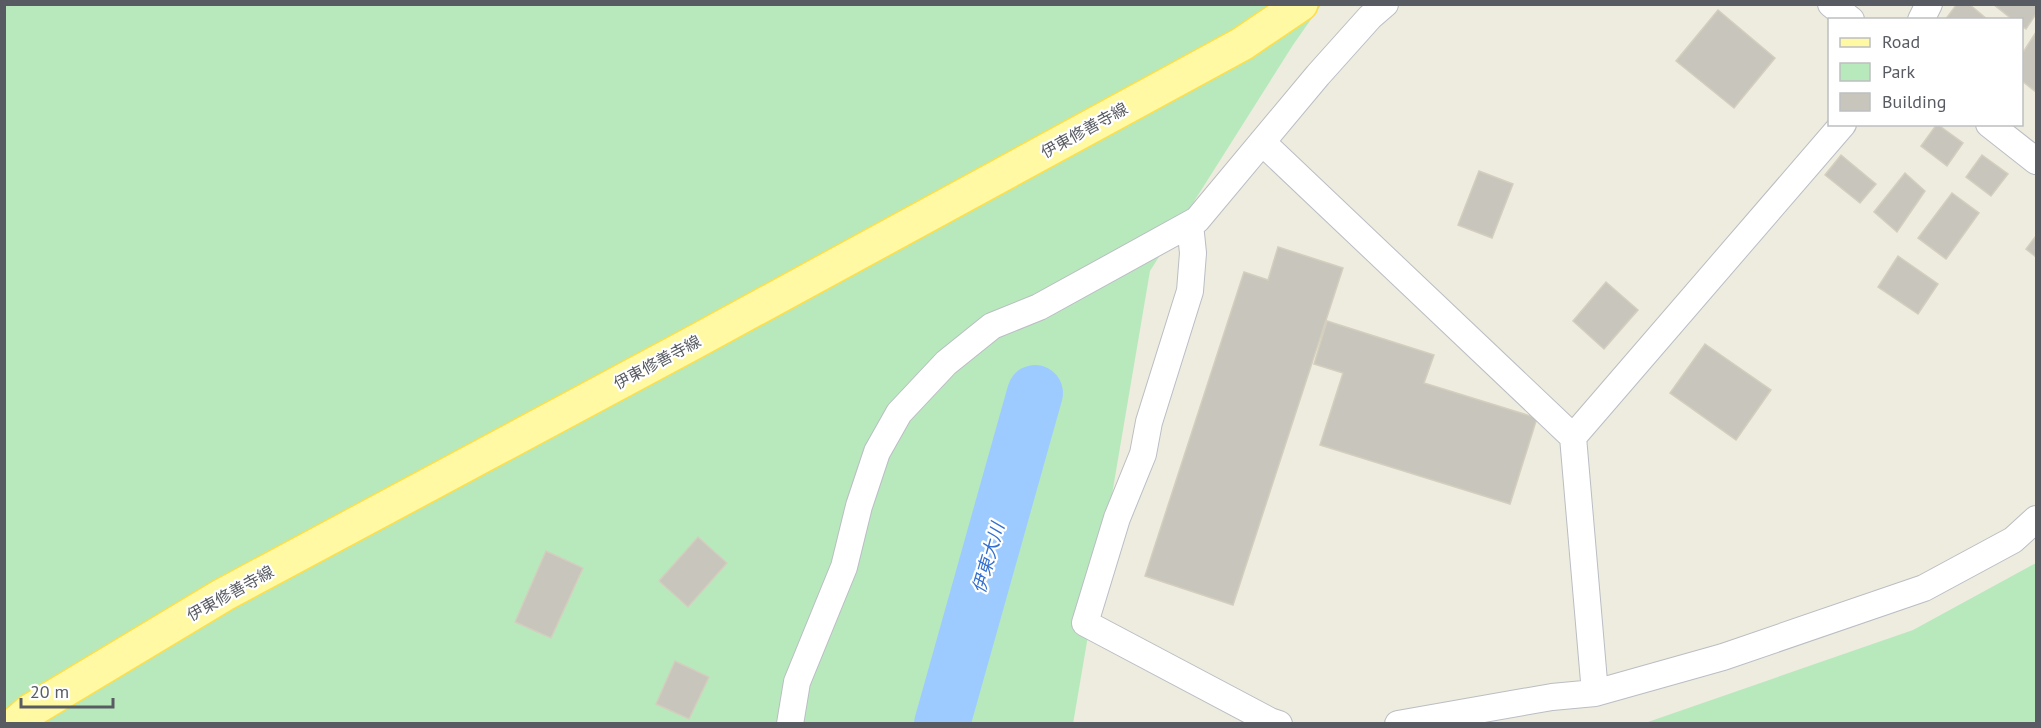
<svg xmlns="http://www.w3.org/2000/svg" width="2041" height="728" font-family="'PT Sans','Noto Sans JP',sans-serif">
<rect width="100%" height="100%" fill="#eeecdf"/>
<path fill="#b8e9bd" d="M 4,5 L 1321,5 L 1293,45 L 1150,271 L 1073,724 L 5,723 Z
M 2036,563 L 2036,723 L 1645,723 L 1913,630 Z"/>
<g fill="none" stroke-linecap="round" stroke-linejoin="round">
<path stroke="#9ecbff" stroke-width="56" d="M 942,724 L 1035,393"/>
</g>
<path fill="#c8c5bc" stroke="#d3cebd" stroke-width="1.5" d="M 1957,4 L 1969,4 L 1988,20 L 1945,20 Z
M 1993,4 L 2036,4 L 2036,14 L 2026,29 L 2022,26 L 2022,20 L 2013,20 Z
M 1718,10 L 1775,58 L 1734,108 L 1676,61 Z
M 2036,32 L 2036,92 L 2022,81 L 2022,54 Z
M 1937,124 L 1963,143 L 1947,166 L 1921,146 Z
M 1841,155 L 1876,184 L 1860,203 L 1825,175 Z
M 1982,155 L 2008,174 L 1991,196 L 1966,177 Z
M 1479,171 L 1513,184 L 1492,238 L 1458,225 Z
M 1905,173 L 1925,191 L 1897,232 L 1874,212 Z
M 1952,193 L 1979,213 L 1946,259 L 1918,238 Z
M 2036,236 L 2036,257 L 2026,249 Z
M 1278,247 L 1343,268 L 1233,605 L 1145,576 L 1244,272 L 1268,280 Z
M 1898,256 L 1938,284 L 1918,314 L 1878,287 Z
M 1606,282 L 1638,310 L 1604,349 L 1573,321 Z
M 1327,321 L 1434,355 L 1424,383 L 1537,418 L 1510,504 L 1320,445 L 1343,373 L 1314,364 Z
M 1705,344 L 1771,390 L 1736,440 L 1670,393 Z
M 698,537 L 727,563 L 688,607 L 659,581 Z
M 546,551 L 583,568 L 551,638 L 515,622 Z
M 675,661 L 709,677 L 689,719 L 656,704 Z"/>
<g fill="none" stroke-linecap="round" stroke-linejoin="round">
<defs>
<path id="minor" d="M 1831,4 L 1851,20
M 1921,20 L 1929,4
M 1989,124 L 2036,161
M 1262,142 L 1573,437 L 1595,693
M 1190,224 L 1193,253 L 1190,291 L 1149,422 L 1143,454 L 1117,518 L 1085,623 L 1270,721 L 1279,724
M 1573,437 L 1843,124
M 790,724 L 797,682 L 844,567 L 859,506 L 877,452 L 899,413 L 946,363 L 992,326 L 1039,307 L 1197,220 L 1318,75 L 1370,17 L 1385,4
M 1398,724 L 1552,697 L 1595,693 L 1723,657 L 1924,588 L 2013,540 L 2036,519"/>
<path id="primary" d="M 15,724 L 30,711 L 223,595 L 693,343 L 1242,44 L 1301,4"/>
</defs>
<use href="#minor" stroke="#babdc3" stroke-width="28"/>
<use href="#primary" stroke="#ffde47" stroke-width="36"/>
<use href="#minor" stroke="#fff" stroke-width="26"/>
<use href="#primary" stroke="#fff9a3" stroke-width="33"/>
</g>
<g text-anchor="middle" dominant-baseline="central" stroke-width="4.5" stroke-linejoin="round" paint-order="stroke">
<g font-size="16" fill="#585c62" stroke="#fff">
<text transform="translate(1084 130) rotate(-29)">伊東修善寺線</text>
<text transform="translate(657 362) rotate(-28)">伊東修善寺線</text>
<text transform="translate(230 593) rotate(-29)">伊東修善寺線</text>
</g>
<g font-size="18" font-style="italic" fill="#3470cf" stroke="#fff">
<text transform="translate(988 558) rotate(-74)">伊東大川</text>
</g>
</g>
<rect width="2041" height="728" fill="none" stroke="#585c62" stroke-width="12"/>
<rect x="1828" y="18" width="195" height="108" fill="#ffffff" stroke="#bcbec0" stroke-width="1.5"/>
<rect x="1840" y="38" width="30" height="9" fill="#fff9a3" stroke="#bcbec0" stroke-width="1.5"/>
<text x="1882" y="48" font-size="18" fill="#585c62">Road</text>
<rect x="1840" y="63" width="30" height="18" fill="#b8e9bd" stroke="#bcbec0" stroke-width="1.5"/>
<text x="1882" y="78" font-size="18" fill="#585c62">Park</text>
<rect x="1840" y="93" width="30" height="18" fill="#c8c5bc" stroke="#bcbec0" stroke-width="1.5"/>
<text x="1882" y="108" font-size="18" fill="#585c62">Building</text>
<path d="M21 698v9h92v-9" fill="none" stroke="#585c62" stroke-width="3"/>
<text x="30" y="698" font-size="18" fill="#585c62" stroke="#ffffff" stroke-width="4.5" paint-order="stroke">20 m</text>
</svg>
